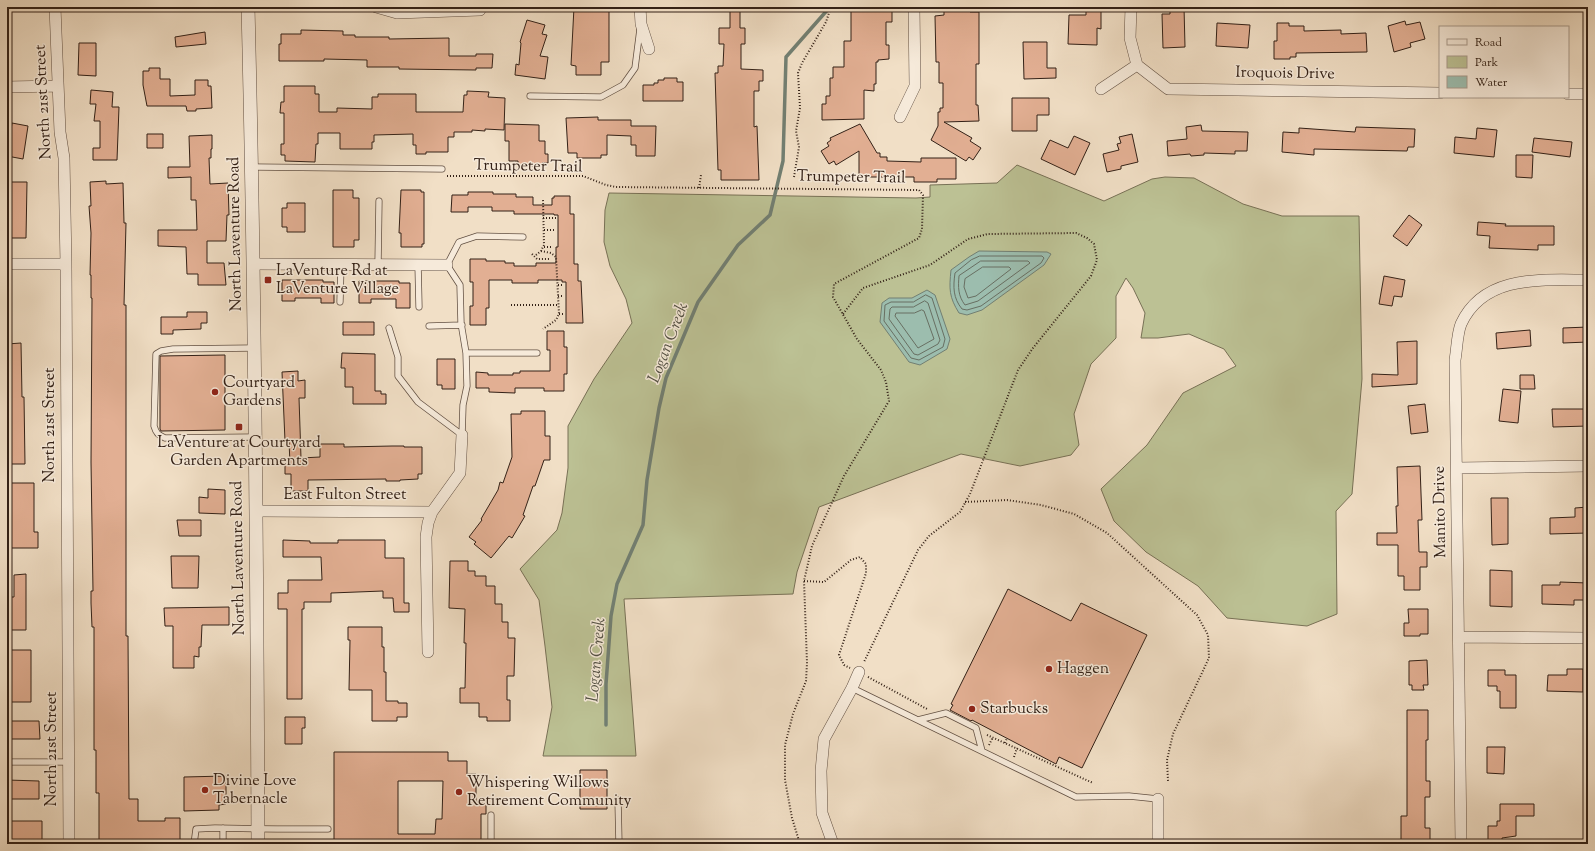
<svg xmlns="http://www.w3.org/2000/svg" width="1595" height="851" font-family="'Sorts Mill Goudy',serif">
<rect width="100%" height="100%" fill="#f1dfc6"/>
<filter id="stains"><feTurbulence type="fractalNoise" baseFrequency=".005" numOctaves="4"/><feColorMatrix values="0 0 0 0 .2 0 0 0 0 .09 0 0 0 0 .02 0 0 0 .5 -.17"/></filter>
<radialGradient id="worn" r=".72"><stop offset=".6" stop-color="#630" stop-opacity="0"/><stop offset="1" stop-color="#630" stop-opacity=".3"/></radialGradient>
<path fill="#bcc194" stroke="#787156" d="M 1017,165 L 1104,201 L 1152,179 L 1165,177 L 1194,178 L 1243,204 L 1282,216 L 1359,216 L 1362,379 L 1352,494 L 1336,511 L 1337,614 L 1307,626 L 1227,618 L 1198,586 L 1146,552 L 1114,521 L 1101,489 L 1147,445 L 1183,393 L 1236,366 L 1224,349 L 1189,334 L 1158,338 L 1141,338 L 1145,313 L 1133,288 L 1126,278 L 1116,296 L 1116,338 L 1091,364 L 1074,414 L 1079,445 L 1071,455 L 1020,466 L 961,454 L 819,507 L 797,572 L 793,594 L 624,599 L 636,756 L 543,756 L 552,707 L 545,646 L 539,600 L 520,569 L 557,530 L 562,513 L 568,468 L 568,426 L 594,379 L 632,323 L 626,299 L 610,266 L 604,242 L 605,210 L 609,193 L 916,198 L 930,197 L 930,185 L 997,183 Z"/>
<path fill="#9cbdae" stroke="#727f72" d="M 979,251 L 1047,252 L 1051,254 L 1044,265 L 982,310 L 967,315 L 959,313 C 949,297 949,289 951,270 L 969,257 Z
M 927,290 L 935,295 L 950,339 L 947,349 L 920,365 L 909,362 L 880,322 L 882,303 L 889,298 L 912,298 Z"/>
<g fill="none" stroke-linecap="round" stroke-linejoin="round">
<path stroke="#686f62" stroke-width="1" d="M 980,256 L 1042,256 L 1044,258 L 1041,263 L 981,306 L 967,310 L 962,309 C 953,298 953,287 955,273 L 971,260 Z
M 981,261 L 1028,261 L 1030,263 L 978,301 L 965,305 C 958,296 958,287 959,276 Z
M 983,267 L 1009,267 L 1011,269 L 976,296 L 968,298 L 964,287 L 965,279 Z
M 926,295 L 932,298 L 945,339 L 943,347 L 919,360 L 911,358 L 884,321 L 885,305 L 891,302 L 913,302 Z
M 925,301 L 928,303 L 940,340 L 938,344 L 918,355 L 914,354 L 889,319 L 890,309 L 892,307 L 913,307 Z
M 922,310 L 924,311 L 934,339 L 918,348 L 895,316 L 896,313 L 914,313 Z"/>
<path stroke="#727f72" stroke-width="3.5" d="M 606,725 L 606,684 L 611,616 L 617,584 L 643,525 L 647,480 L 659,408 L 666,378 L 698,302 L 738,245 L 770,215 L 783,161 L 786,57 L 830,7"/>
</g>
<path fill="#e2af93" stroke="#332117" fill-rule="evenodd" d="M 574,7 L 609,7 L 609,62 L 601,62 L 601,75 L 576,75 L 576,66 L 571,65 Z
M 730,7 L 740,7 L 740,28 L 745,28 L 745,44 L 741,44 L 741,69 L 763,70 L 763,81 L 759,81 L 759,91 L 754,91 L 754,127 L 757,126 L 759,180 L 721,180 L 721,170 L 718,170 L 715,73 L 718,73 L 718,66 L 723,66 L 724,44 L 719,44 L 719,28 L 730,28 Z
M 944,7 L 970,7 L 970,12 L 979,12 L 979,64 L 976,64 L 976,105 L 978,105 L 979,121 L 944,122 L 972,138 L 970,141 L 981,148 L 973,160 L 969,157 L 966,161 L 931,140 L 938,126 L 938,112 L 940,112 L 940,108 L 943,108 L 943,83 L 939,83 L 939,62 L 936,62 L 935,16 L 944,15 Z
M 1170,7 L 1184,7 L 1185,47 L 1163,48 L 1162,14 L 1170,14 Z
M 851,10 L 892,10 L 892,22 L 886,22 L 886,45 L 889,45 L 889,59 L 878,60 L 878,62 L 876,62 L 876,84 L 874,84 L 874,91 L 864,90 L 864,119 L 822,120 L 822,104 L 826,104 L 826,96 L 830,96 L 830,78 L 833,78 L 833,67 L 844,67 L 844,41 L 851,41 Z
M 1086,11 L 1101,11 L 1101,29 L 1097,28 L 1097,45 L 1068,44 L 1069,15 L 1086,15 Z
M 527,20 L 545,25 L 542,34 L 547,35 L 540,56 L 548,57 L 545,79 L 515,75 L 516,64 L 519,65 L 521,43 L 520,42 Z
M 1405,21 L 1406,25 L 1420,22 L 1425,39 L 1410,43 L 1411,47 L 1394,52 L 1388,26 Z
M 1217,23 L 1250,25 L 1248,48 L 1216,46 Z
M 1277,23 L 1289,23 L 1289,26 L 1304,26 L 1304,31 L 1341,30 L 1341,34 L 1366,33 L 1367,52 L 1296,53 L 1296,57 L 1290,57 L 1290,59 L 1274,59 L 1274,41 L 1277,41 Z
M 301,30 L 343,31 L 343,35 L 355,35 L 355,37 L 389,37 L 389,39 L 449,38 L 449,56 L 476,56 L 476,54 L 493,54 L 492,68 L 476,68 L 476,70 L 399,69 L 399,67 L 367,67 L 367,60 L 324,59 L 324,61 L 279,61 L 279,44 L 281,44 L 281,34 L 301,34 Z
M 205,32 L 206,44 L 176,47 L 175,37 Z
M 1023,42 L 1047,42 L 1047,68 L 1056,68 L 1056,78 L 1024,79 Z
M 79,43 L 96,43 L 96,76 L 78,75 Z
M 149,68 L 160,68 L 160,79 L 170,79 L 170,96 L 195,95 L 195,80 L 208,80 L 208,86 L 211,86 L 212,108 L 196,109 L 196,111 L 187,111 L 186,106 L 147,106 L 143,85 L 143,71 L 149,71 Z
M 664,78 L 677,78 L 677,82 L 683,82 L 683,101 L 643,101 L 643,85 L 654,85 L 654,83 L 658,83 L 658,80 L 664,80 Z
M 284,86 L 315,86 L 315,94 L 319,94 L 319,112 L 337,112 L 337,108 L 372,109 L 372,97 L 378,97 L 378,94 L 416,94 L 416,112 L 463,112 L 464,95 L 467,95 L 467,91 L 489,92 L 488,97 L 505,98 L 504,130 L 485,129 L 485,131 L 472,130 L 472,132 L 454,132 L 454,137 L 448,137 L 448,152 L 426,152 L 426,154 L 416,154 L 416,145 L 413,145 L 413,134 L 374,135 L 374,142 L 372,142 L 372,149 L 340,149 L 340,133 L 318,133 L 318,144 L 316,144 L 315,162 L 285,161 L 285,155 L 281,155 L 281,144 L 284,144 L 284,113 L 280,113 L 281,102 L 284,102 Z
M 91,90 L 113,92 L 112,107 L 119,107 L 117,160 L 93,160 L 93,148 L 100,148 L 100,121 L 94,121 L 96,104 L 90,104 Z
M 1012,98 L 1049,98 L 1049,115 L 1037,115 L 1037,131 L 1012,131 Z
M 598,117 L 598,120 L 631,120 L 631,126 L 656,126 L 655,156 L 636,156 L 636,145 L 631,145 L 631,136 L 607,135 L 607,155 L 601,155 L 601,158 L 577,158 L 577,153 L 568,153 L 566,118 Z
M 12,123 L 28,126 L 23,159 L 7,156 Z
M 505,124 L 539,125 L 539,141 L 545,141 L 545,154 L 548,154 L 548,163 L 542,163 L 542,166 L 518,166 L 518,161 L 509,161 L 509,141 L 505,141 Z
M 860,124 L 877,153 L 880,153 L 880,157 L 887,157 L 887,161 L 921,162 L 921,158 L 956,158 L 956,179 L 937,179 L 937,182 L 914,182 L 914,177 L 859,177 L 859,151 L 836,165 L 834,161 L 829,164 L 821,151 L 829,146 L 827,143 L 831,140 L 830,138 Z
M 1201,125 L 1202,131 L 1248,132 L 1247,151 L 1235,151 L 1235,154 L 1204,153 L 1204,155 L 1191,156 L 1190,154 L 1168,156 L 1167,141 L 1187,139 L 1186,127 Z
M 1356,127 L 1415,129 L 1414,147 L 1408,147 L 1407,151 L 1314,149 L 1314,155 L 1282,152 L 1283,132 L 1299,133 L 1299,128 L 1355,132 Z
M 1477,128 L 1497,130 L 1494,157 L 1454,153 L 1455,137 L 1476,139 Z
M 147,134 L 163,134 L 163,148 L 147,148 Z
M 1132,134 L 1138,162 L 1121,166 L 1121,169 L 1107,172 L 1103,154 L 1119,150 L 1117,144 L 1121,143 L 1119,137 Z
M 212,135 L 212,149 L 211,149 L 211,158 L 209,158 L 210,184 L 228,183 L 229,215 L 227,215 L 226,241 L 207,241 L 207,263 L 224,263 L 226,285 L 198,285 L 198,274 L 187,274 L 186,247 L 158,246 L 158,230 L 197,230 L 196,200 L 191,200 L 191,177 L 168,178 L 168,167 L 190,167 L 189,136 Z
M 1074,136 L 1090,143 L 1075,175 L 1041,159 L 1050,140 L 1068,148 Z
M 1534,138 L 1572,142 L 1570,157 L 1532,152 Z
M 1516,155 L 1533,155 L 1532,178 L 1516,177 Z
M 106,181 L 106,184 L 123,183 L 124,223 L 126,223 L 124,305 L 126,305 L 126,636 L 128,636 L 129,799 L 138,799 L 138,821 L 165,821 L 165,818 L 180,818 L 180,844 L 99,844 L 99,793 L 96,793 L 96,750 L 94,750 L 94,627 L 92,627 L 91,603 L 91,591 L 93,591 L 91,462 L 92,298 L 91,298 L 91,275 L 90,275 L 91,233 L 89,206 L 91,206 L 90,182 Z
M 7,182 L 27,182 L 26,238 L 7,238 Z
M 333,190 L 353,190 L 353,198 L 359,198 L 359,240 L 354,240 L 354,247 L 333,247 Z
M 401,190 L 421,190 L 421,192 L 424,192 L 424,244 L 422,244 L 422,247 L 401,247 L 401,233 L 399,233 Z
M 468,192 L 493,192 L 493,194 L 516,194 L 516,197 L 533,197 L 533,205 L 552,205 L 552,198 L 554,198 L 554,196 L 570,196 L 570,214 L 574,214 L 574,264 L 578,264 L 578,281 L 581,281 L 583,323 L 566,323 L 566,282 L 562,282 L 562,280 L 538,280 L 538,283 L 512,283 L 512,280 L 489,280 L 489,308 L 486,308 L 486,325 L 470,325 L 470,306 L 473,306 L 473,282 L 470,282 L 470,259 L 486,259 L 486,261 L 505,261 L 505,263 L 514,263 L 514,266 L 536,266 L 536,263 L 556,263 L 556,247 L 558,247 L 558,215 L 554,215 L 554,214 L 514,214 L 514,211 L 492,211 L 492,207 L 468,207 L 468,212 L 451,212 L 452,195 L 468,195 Z
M 287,203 L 305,203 L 305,232 L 287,232 L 287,227 L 282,227 L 282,208 L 287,208 Z
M 1409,215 L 1422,225 L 1407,246 L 1393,236 Z
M 1478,222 L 1506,224 L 1505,226 L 1554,226 L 1554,245 L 1538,245 L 1538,250 L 1489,248 L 1490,236 L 1477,235 Z
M 1384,276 L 1405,280 L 1402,297 L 1394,296 L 1392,306 L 1379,304 Z
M 282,280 L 323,280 L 323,282 L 334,282 L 334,303 L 321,303 L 321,298 L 295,298 L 295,301 L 282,301 Z
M 359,281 L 399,281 L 399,283 L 410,283 L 410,308 L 396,308 L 396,299 L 371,299 L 371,303 L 359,303 Z
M 187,312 L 207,312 L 207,323 L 201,323 L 201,329 L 173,330 L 173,334 L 161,334 L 161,317 L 187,317 Z
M 343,322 L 374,322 L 374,335 L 343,335 Z
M 1588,327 L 1588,342 L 1563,343 L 1563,328 Z
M 1530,330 L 1531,346 L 1497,349 L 1496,333 Z
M 547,331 L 564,331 L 564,347 L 567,347 L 567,374 L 564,374 L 564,391 L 544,391 L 544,388 L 515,388 L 515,393 L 489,392 L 489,388 L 476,388 L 476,372 L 488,373 L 488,375 L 513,375 L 513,373 L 520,373 L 520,371 L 550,371 L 550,350 L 547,350 Z
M 1417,341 L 1417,384 L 1372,387 L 1372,374 L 1398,375 L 1397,342 Z
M 21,343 L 22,397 L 24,397 L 25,464 L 7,464 L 7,344 Z
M 342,353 L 375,354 L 375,391 L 381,391 L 381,394 L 386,394 L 386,404 L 353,404 L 353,387 L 345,387 L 345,368 L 341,368 Z
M 225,355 L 225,430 L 161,431 L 160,429 L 160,356 Z
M 437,359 L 455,359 L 455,389 L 442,389 L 442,385 L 437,385 Z
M 298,371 L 298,381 L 305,380 L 305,398 L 299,398 L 301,458 L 320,457 L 320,444 L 344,444 L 344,447 L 392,446 L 404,446 L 404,447 L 422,447 L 422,474 L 418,474 L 418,479 L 400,480 L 400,481 L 386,481 L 386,479 L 308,480 L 308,491 L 291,491 L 291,474 L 285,474 L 285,464 L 290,464 L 289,441 L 285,441 L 282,372 Z
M 1520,375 L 1534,375 L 1535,389 L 1520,389 Z
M 1503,389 L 1521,391 L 1518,423 L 1499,421 Z
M 1425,404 L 1428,432 L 1411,434 L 1408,406 Z
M 1552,409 L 1588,409 L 1588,426 L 1553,427 Z
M 521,411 L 545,411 L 545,436 L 550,436 L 550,460 L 544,460 L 535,486 L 533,486 L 523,515 L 525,516 L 512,538 L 509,536 L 491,558 L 474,544 L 476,542 L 469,537 L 482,520 L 481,519 L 498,490 L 500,482 L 503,483 L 512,457 L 511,414 L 521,414 Z
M 1420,466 L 1422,520 L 1418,520 L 1419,552 L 1427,552 L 1427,567 L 1420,567 L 1420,590 L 1404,590 L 1404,576 L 1398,576 L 1398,545 L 1377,545 L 1377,533 L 1397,533 L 1396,506 L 1398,506 L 1397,467 Z
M 9,483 L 34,483 L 34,532 L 38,532 L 38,548 L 7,548 L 7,531 L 9,531 Z
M 208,489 L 225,490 L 225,514 L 199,513 L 199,497 L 208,498 Z
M 1491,498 L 1508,498 L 1508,544 L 1492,545 Z
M 1588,507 L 1588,533 L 1550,534 L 1550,518 L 1575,517 L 1575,508 Z
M 177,520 L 201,520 L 201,536 L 179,536 Z
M 283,540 L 310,541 L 310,543 L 338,543 L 338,540 L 385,540 L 385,558 L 404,558 L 404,603 L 409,603 L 409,612 L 394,612 L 393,598 L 383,598 L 383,591 L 331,593 L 331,602 L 304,602 L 304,609 L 302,609 L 302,699 L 287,699 L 287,609 L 278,609 L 278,593 L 288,593 L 288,580 L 322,580 L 321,557 L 283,557 Z
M 171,556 L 199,556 L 198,588 L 172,588 Z
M 450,561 L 468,561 L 468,571 L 475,571 L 475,576 L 486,576 L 486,586 L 495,586 L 495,604 L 502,604 L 502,622 L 508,622 L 508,638 L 515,638 L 514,676 L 507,676 L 507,700 L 510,700 L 510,721 L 487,721 L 487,717 L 479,717 L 479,703 L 460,703 L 460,688 L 465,688 L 466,643 L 464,643 L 465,609 L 449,608 Z
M 1490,570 L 1512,571 L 1512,607 L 1490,606 Z
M 26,574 L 26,630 L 7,630 L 7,597 L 14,597 L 14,575 Z
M 1560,582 L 1588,583 L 1588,600 L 1574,600 L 1574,605 L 1542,604 L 1542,585 L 1560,585 Z
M 1008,589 L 1071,621 L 1081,603 L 1147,635 L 1082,768 L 1059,757 L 1056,764 L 972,720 L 971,721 L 950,710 L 953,705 L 951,704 Z
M 229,607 L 229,625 L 202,625 L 201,647 L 199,647 L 199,657 L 194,656 L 194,668 L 173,668 L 173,626 L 165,626 L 164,608 Z
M 1408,609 L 1428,609 L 1428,634 L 1420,634 L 1420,636 L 1404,636 L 1404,623 L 1409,623 Z
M 348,627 L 382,627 L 382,647 L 384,647 L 384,672 L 386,672 L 386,701 L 398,701 L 398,703 L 407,703 L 407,717 L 397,717 L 397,721 L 372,721 L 372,690 L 349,690 L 350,640 L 348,640 Z
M 7,650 L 31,650 L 31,702 L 7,702 Z
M 1427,660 L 1428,685 L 1423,685 L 1424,690 L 1412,690 L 1412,685 L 1409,685 L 1409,661 Z
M 1567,669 L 1583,669 L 1583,692 L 1547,691 L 1548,675 L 1567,675 Z
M 1488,670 L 1505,670 L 1505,675 L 1516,675 L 1516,708 L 1500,708 L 1500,691 L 1497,691 L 1497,686 L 1488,686 Z
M 1407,710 L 1428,710 L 1428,740 L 1426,740 L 1426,781 L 1430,781 L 1430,797 L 1425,797 L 1425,828 L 1430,828 L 1430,844 L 1401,844 L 1401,816 L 1407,816 Z
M 285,717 L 305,717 L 305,728 L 302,728 L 302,744 L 285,744 Z
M 7,721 L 39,721 L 40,739 L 7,739 Z
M 1487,747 L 1505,747 L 1504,774 L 1487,773 Z
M 334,752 L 448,752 L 448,761 L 467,761 L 467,774 L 476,774 L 476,802 L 486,802 L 486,814 L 481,814 L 481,844 L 375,844 L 375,840 L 354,840 L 354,842 L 334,842 ZM 398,781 L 443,781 L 442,819 L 436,819 L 435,834 L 398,834 Z
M 580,770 L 607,770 L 607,809 L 580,809 Z
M 226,776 L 226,804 L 219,805 L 219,810 L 184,811 L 184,777 Z
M 7,780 L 39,781 L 39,799 L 7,799 Z
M 1500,804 L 1534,804 L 1534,816 L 1516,816 L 1516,836 L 1502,838 L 1502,841 L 1488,841 L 1488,826 L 1497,826 L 1497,821 L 1500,821 Z
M 7,821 L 42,821 L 42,844 L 7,844 Z"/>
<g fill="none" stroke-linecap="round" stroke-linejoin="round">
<defs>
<path id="service" d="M 530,96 L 601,97 L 623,85 L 635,68 L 640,29
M 252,167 L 442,169
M 378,264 L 379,201
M 418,264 L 419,307
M 340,302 L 341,264
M 429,326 L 462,325
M 389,328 L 398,357 L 398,376 L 418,402 L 462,435
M 254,348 L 173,349 L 161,351 L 156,354 L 154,426 C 156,433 158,435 165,438 L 255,437
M 466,353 L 537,353
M 462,435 L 463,405 L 467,386 L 466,353 L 461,323 L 460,285 L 447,265 L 459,242 L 477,236 L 523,237
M 852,688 L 1076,797 L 1129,796 L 1158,799
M 918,720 L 946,713 L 976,728 L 982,751
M 7,762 L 68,762
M 618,800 L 619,844
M 223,828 L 223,844
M 194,844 L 196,829 L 215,828 L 277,829 L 328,829
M 491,844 L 491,815"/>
<path id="minor" d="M 55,7 L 60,132 L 64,158 L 66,264 L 69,844
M 376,7 L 397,13 L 480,10
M 640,7 L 641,24 L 649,49
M 1131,7 L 1130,38 L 1137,65
M 1137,65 L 1168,89 L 1440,93
M 7,87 L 58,86
M 1101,89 L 1137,65
M 1568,94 L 1588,94
M 900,117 L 915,86 L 914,7
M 7,264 L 66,264
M 254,264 L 447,265
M 1457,468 L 1588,466
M 257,511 L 432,512
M 1459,637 L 1588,638
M 428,652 L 426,537 L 428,523 L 432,512 L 460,473 L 462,435
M 833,844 L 822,813 L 821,771 L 824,739 L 852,688 L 859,672
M 1158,844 L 1158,799
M 1461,844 L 1455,360 C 1457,349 1457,334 1461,324 C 1484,274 1542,280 1588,280"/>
<path id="tertiary" d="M 248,7 C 255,286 257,565 258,844"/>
</defs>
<use href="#service" stroke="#625043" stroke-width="7"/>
<use href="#minor" stroke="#625043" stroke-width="12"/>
<use href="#tertiary" stroke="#625043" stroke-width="14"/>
<path stroke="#332117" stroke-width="2" stroke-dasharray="1 2" stroke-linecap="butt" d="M 447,176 L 583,176 L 606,185 L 616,187 L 919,190 L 923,195 L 922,229 L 919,238 L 834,284 L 833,297 L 857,339 L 881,370 L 886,382 L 889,401 L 844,476 L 812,546 L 804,581 L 807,663 L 806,681 L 793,714 L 785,745 L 785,780 L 792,818 L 800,844
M 794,177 L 799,147 L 796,131 L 800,108 L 798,73 L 802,63 L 826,22 L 831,7
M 699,188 L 701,175
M 543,218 L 557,218
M 544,230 L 556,230
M 544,247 L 553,247
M 541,251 L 551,253 L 556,257 L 559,314 L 556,320 L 543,329
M 532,254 L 537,259 L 550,259
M 536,255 L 541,251 L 544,245 L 543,200
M 558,285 L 563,285
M 558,296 L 564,296
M 511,305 L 559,305
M 559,314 L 564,314
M 843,314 L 863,288 L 930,265 L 968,239 L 988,234 L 1076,233 L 1087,238 L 1094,244 L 1097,260 L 1091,276 L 1033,348 L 1018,370 L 970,494 L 960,512 L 929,536 L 918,550 L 864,662
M 965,502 L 1007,500 L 1041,505 L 1074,514 L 1107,533 L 1197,615 L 1208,635 L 1209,658 L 1173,734 L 1167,760 L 1168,781
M 804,581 L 824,582 L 851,560 L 860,557 L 866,564 L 866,573 L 839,655 L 844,665 L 850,668
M 868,677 L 927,709
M 987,735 L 1093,783
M 1005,743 L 1007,738
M 989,745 L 993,737
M 1014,757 L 1017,748"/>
<use href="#service" stroke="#f6eada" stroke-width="5.5"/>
<use href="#minor" stroke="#f6eada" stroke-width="11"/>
<use href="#tertiary" stroke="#f6eada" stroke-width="13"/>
</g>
<g fill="#8f2418" stroke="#f6eada" stroke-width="1.5">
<rect x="264" y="276" width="8" height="8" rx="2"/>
<circle cx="215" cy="392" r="4"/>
<rect x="235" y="423" width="8" height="8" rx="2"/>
<circle cx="1049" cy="669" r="4"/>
<circle cx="972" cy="709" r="4"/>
<circle cx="205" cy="790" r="4"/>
<circle cx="459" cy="792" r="4"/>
</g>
<g text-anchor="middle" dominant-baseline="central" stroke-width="3" stroke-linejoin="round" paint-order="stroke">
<g font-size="16" fill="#332117" stroke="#f6eada">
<text transform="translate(1285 74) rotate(1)">Iroquois Drive</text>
<text transform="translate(44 102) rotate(-93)">North 21st Street</text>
<text transform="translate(528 167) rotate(1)">Trumpeter Trail</text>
<text transform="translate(851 178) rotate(1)">Trumpeter Trail</text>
<text transform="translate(236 234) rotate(-91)">North Laventure Road</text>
<text transform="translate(50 425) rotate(-90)">North 21st Street</text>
<text x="345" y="495">East Fulton Street</text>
<text transform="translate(1441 512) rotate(-91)">Manito Drive</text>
<text transform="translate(239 558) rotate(-91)">North Laventure Road</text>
<text transform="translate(52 749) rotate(-90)">North 21st Street</text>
</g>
<g font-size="16" fill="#332117" stroke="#f6eada" text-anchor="start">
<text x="276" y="271">LaVenture Rd at<tspan x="276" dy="18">LaVenture Village</tspan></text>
<text x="223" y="383">Courtyard<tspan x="223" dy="18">Gardens</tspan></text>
<text x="239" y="443" text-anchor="middle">LaVenture at Courtyard<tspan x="239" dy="18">Garden Apartments</tspan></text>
<text x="1057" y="669">Haggen</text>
<text x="980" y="709">Starbucks</text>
<text x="213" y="781">Divine Love<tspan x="213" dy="18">Tabernacle</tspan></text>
<text x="467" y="783">Whispering Willows<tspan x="467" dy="18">Retirement Community</tspan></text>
</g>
<g font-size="17" font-style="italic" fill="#525044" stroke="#f6eada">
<text transform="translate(669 343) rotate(-69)">Logan Creek</text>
<text transform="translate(597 660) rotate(-85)">Logan Creek</text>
</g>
</g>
<rect width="1595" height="851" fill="none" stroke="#f1dfc6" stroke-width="24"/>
<rect x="8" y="8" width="1579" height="835" fill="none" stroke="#332117" stroke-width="2"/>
<rect x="12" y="12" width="1571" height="827" fill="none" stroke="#332117"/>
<rect x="1439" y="26" width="130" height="72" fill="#f6eada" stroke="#a89a8c"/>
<rect x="1447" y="39" width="20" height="6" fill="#f6eada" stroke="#a89a8c"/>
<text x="1475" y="46" font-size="12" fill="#332117">Road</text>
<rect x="1447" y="56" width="20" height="12" fill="#bcc194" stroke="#a89a8c"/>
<text x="1475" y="66" font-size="12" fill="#332117">Park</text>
<rect x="1447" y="76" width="20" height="12" fill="#9cbdae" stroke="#a89a8c"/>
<text x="1475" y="86" font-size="12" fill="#332117">Water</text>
<rect width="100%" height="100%" filter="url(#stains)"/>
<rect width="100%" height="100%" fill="url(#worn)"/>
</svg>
